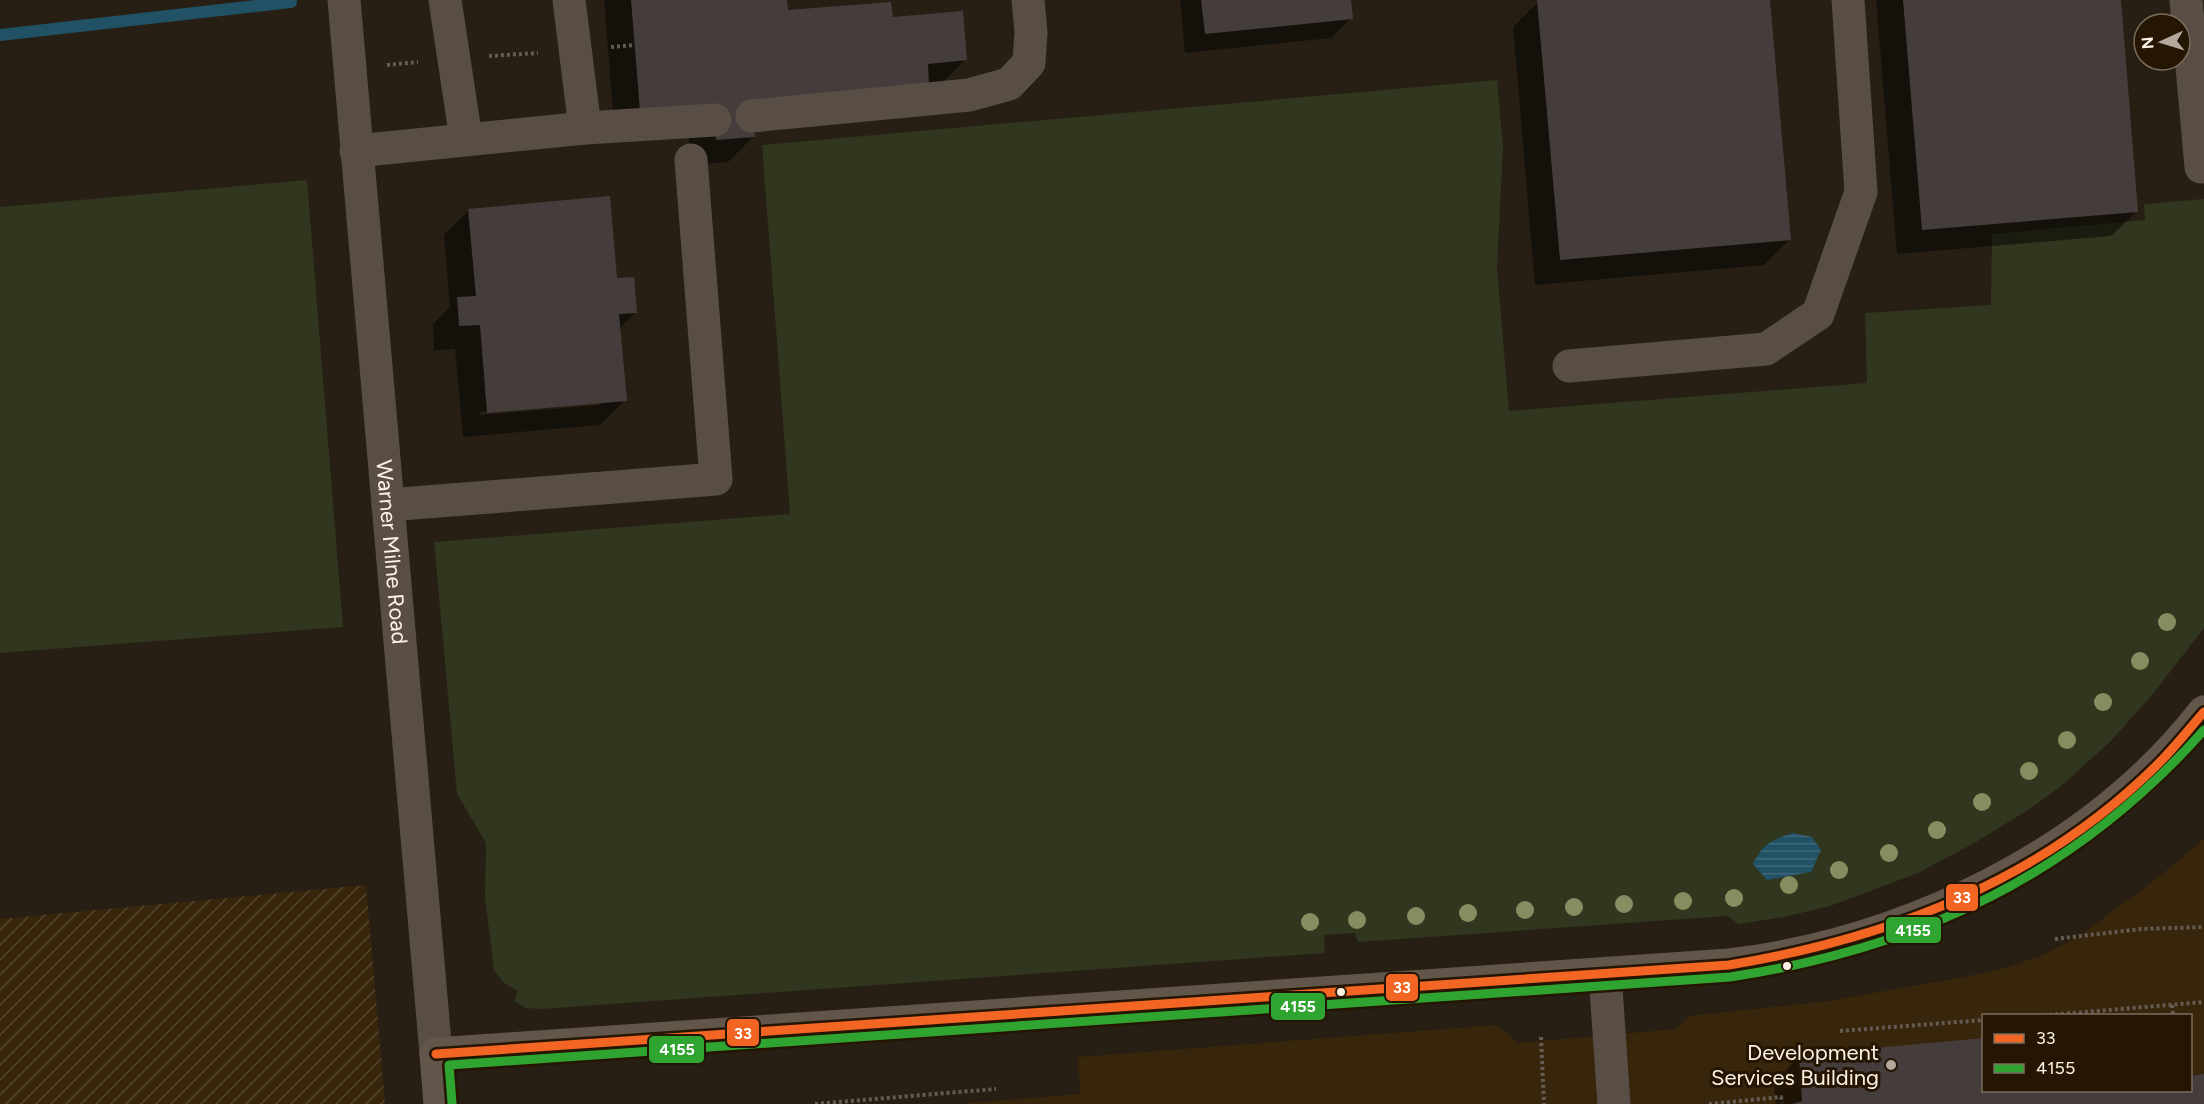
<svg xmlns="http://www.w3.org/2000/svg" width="2204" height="1104" font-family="Figtree,sans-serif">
<defs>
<pattern id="industrial-furrows" width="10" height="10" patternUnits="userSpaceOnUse" patternTransform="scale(1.5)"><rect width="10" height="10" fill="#37260b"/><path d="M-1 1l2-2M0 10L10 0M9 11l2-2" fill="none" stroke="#55462e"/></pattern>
<pattern id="water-rules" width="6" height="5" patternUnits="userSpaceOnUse" patternTransform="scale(1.5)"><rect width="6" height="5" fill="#205164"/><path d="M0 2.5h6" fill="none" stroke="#416a7a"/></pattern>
</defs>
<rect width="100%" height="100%" fill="#271f13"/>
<path fill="#37260b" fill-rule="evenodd" d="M 2204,839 L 2204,1104 L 956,1104 L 1080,1094 L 1078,1057 L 1497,1025 L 1518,1043 L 1676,1029 L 1689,1016 L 1828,1001 L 1964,977 L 2002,969 L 2041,956 L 2078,937 L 2156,879 ZM 1984,1016 L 2190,1016 L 2190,1090 L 1984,1090 Z"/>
<path fill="url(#industrial-furrows)" d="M 366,885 L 385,1104 L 0,1104 L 0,919 Z"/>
<path fill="#31361f" d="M 1497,80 L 1503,148 L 1497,267 L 1509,411 L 1867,383 L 1865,313 L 1991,305 L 1992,234 L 2145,220 L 2144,204 L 2204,199 L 2204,628 L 2152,695 L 2110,742 L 2061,786 L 2034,806 L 1976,842 L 1918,873 L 1830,906 L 1784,917 L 1739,924 L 1727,916 L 1358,942 L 1355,933 L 1324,935 L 1325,953 L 541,1009 L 526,1008 L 514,1001 L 518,991 L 504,983 L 494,970 L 485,898 L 486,843 L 457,794 L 434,542 L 790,514 L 762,145 Z
M 307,180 L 343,627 L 0,653 L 0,207 Z"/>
<path fill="url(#water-rules)" d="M 1793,833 L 1812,837 L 1821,850 L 1811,872 L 1767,880 L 1753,864 C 1762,844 1773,839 1793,833 Z"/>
<path fill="#0007" fill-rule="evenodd" d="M 604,0 L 786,0 L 787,12 L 892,19 L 965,60 L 940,85 L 752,123 L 753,137 L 728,162 L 691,165 L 688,131 L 615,135 Z
M 1180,0 L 1349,0 L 1351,18 L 1331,38 L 1185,53 Z
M 1556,0 L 1768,0 L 1789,240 L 1764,265 L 1535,285 L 1513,27 L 1538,2 Z
M 1876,0 L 2119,0 L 2137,211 L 2111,236 L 1897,254 Z
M 469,210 L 615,279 L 636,312 L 619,329 L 625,400 L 600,425 L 463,437 L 455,349 L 434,350 L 433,324 L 450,307 L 444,235 ZM 600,402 L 600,405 L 480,415 L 480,412 Z
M 1799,1057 L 1984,1090 L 2190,1090 L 2204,1076 L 2204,1104 L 1776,1104 L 1774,1082 Z"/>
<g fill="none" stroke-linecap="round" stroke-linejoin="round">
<path stroke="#205164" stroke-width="12" d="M 0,35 L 291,2"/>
</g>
<path fill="#453d3c" d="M 631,0 L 787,0 L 788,10 L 891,2 L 893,17 L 963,11 L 967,60 L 928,64 L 929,83 L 750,101 L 755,137 L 716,140 L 715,120 L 640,111 Z
M 1201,0 L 1351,0 L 1353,19 L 1205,34 Z
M 1537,0 L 1770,0 L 1791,240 L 1560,260 Z
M 1903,0 L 2121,0 L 2138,212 L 1922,230 Z
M 610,196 L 617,278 L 634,277 L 637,313 L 619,314 L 627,401 L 487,413 L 480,325 L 459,326 L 457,297 L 476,296 L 468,209 Z
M 1984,1038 L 1984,1090 L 2190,1090 L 2190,1076 L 2204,1074 L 2204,1104 L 1792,1104 L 1802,1101 L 1799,1055 Z"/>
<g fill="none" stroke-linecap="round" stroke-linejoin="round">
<path stroke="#645b53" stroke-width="4" stroke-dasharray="3 3" stroke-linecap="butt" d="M 611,47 L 635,45
M 489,56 L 538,53
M 387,65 L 418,62
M 2055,939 L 2141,929 L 2204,927
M 2172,1005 L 2173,1016
M 2037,1016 L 2204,1002
M 1840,1031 L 1984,1020
M 1541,1037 L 1544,1104
M 815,1104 L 996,1089
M 1709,1104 L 1781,1097 L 1782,1103"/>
<g stroke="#584e45" stroke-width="33">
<path id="s1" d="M 344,0 L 436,1054"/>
<path d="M 445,0 L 466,139"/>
<path d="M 569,0 L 585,128"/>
<path d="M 2186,0 L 2201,167"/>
<path d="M 752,116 L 969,95 L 1009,84 L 1029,63 L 1031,32 L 1028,0"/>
<path d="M 356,151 L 585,128 L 715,120"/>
<path d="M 1569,366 L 1766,349 L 1818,314 L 1861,192 L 1848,0"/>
<path d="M 388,505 L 716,479 L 691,160"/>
<path d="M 1605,974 L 1614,1104"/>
</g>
<path stroke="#625549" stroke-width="33" d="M 440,1104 L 436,1054 L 1729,965 C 1906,944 2092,855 2204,712"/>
<defs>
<path id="bus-1" d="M 436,1054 L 1729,965 C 1890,938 2041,881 2159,763 C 2175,747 2189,729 2204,712"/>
<path id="bus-2" d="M 452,1103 L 449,1065 L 1730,977 C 1920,948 2075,875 2204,730"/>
</defs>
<use href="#bus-1" stroke="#251603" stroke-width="14"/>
<use href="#bus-2" stroke="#251603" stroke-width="14"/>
<use href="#bus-1" stroke="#f26522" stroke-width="9"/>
<use href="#bus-2" stroke="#30a430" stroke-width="9"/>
</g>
<g fill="#868e61">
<circle cx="2167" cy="622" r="9"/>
<circle cx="2140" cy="661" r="9"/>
<circle cx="2103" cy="702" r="9"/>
<circle cx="2067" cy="740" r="9"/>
<circle cx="2029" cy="771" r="9"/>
<circle cx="1982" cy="802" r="9"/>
<circle cx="1937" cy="830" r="9"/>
<circle cx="1889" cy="853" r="9"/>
<circle cx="1839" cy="870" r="9"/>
<circle cx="1789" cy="885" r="9"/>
<circle cx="1734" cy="898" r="9"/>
<circle cx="1683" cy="901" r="9"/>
<circle cx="1624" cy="904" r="9"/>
<circle cx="1574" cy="907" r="9"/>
<circle cx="1525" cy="910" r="9"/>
<circle cx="1468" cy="913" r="9"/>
<circle cx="1416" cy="916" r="9"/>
<circle cx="1357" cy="920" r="9"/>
<circle cx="1310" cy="922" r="9"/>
</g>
<g fill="#fdf2e5" stroke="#251603" stroke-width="2">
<circle cx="1787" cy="966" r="5"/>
<circle cx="1341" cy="992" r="5"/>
</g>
<circle fill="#b2a89c" stroke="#251603" stroke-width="2" cx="1891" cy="1065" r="6"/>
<g text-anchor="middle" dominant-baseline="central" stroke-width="6" stroke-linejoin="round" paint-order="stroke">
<g font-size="22" fill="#fdf2e5" stroke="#251603">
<text stroke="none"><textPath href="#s1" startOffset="554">Warner Milne Road</textPath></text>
</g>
<g font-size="22" fill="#fdf2e5" stroke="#251603" text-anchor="end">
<text x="1879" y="1052">Development<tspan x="1879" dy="25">Services Building</tspan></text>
</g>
</g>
<g stroke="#251603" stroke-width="2">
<rect x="1945" y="883" width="34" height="29" rx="6" fill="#f26522"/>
<rect x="1885" y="916" width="57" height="28" rx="6" fill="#30a430"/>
<rect x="1385" y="973" width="34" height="29" rx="6" fill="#f26522"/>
<rect x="1270" y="992" width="56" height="29" rx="6" fill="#30a430"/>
<rect x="726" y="1018" width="34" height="29" rx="6" fill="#f26522"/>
<rect x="648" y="1035" width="57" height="29" rx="6" fill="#30a430"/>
</g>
<g font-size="16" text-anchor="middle" font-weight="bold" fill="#fff">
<text x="1962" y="903">33</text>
<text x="1913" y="936">4155</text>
<text x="1402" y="993">33</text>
<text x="1298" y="1012">4155</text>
<text x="743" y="1039">33</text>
<text x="677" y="1055">4155</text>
</g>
<rect x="1982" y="1014" width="210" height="78" fill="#251603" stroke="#7b6e5d" stroke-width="1.5"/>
<rect x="1994" y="1034" width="30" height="9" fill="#f26522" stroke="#7b6e5d" stroke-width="1.5"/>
<text x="2036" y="1044" font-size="18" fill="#fdf2e5">33</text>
<rect x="1994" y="1064" width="30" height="9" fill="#30a430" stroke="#7b6e5d" stroke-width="1.5"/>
<text x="2036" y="1074" font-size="18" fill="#fdf2e5">4155</text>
<g transform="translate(2162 42) rotate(266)"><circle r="28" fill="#251603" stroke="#7b6e5d" stroke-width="1.5"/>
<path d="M0-4.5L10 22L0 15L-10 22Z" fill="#b2a89c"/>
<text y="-9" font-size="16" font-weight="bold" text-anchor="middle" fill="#fdf2e5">N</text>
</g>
</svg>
